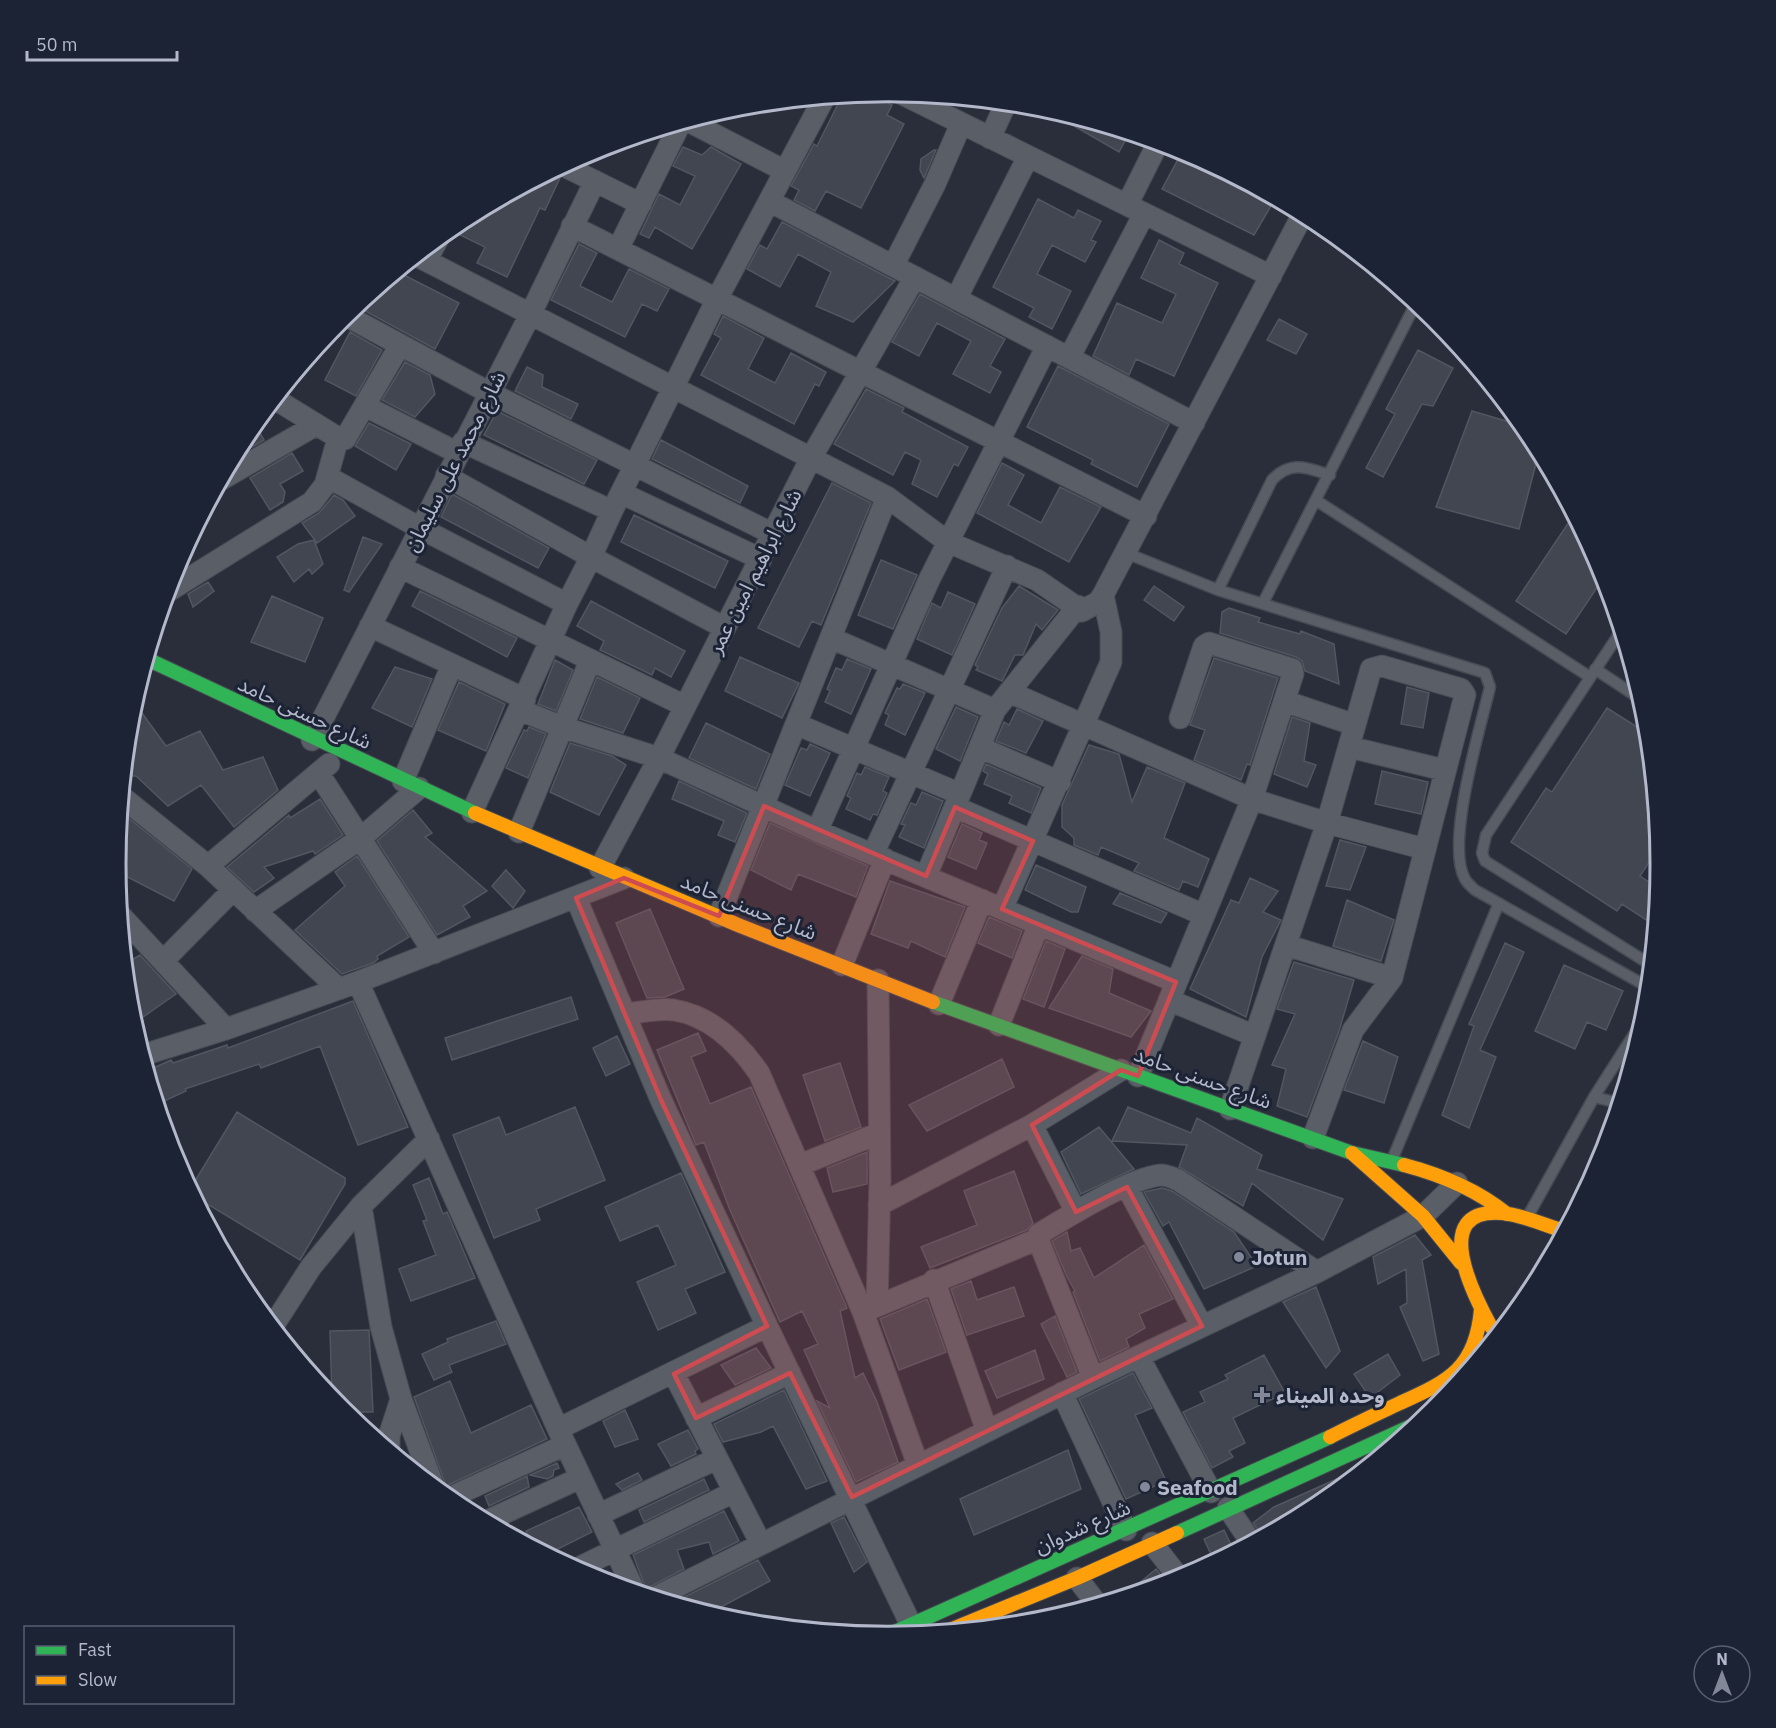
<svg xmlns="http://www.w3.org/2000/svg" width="1776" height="1728" font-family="'IBM Plex Sans','Noto Sans Arabic',sans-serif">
<rect width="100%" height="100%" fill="#292e3a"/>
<path fill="#424650" stroke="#515661" stroke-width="1.5" d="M 868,93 L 892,105 L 887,115 L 904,124 L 861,208 L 826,191 L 815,211 L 794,200 L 799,190 L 791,186 L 814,144 L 817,146 L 842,96 Z
M 1069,116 L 1116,130 L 1129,134 L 1119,152 L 1067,122 Z
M 683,147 L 702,155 L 711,147 L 741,164 L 692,249 L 655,227 L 649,238 L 640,234 L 659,194 L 680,205 L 695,176 L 673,166 Z
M 934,150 L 936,150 L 924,178 L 920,170 L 921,159 Z
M 1183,150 L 1275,199 L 1254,235 L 1162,189 Z
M 553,171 L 560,178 L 545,210 L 540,208 L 507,277 L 477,263 L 485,247 L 454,232 L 460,221 Z
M 1038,199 L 1074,218 L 1078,210 L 1101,221 L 1091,240 L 1096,242 L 1085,262 L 1052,245 L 1037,274 L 1071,291 L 1052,329 L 1029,317 L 1034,308 L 993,287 Z
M 782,222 L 887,277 L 895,281 L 853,322 L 816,306 L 831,272 L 798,254 L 780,287 L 747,269 L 760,245 L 767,249 Z
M 1159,240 L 1184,253 L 1179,264 L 1218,283 L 1174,376 L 1136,359 L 1129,375 L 1093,356 L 1117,303 L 1162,323 L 1176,294 L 1141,278 Z
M 579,244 L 597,253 L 580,286 L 612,302 L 629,269 L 669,289 L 657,311 L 642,304 L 625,337 L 551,300 Z
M 398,272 L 459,303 L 435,349 L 356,306 Z
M 920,294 L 1005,339 L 990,366 L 1001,372 L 990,393 L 953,374 L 971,341 L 937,323 L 919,356 L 892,342 Z
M 723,316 L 764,338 L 748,369 L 775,383 L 791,353 L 826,372 L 819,386 L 815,384 L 794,424 L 701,375 L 721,338 L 714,334 Z
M 1279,319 L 1307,334 L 1296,354 L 1267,340 Z
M 350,332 L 382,350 L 356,396 L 325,380 Z
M 1418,350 L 1453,368 L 1433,406 L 1422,404 L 1383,477 L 1366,468 L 1395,414 L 1386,409 Z
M 405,362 L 430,375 L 435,394 L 415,417 L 382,400 Z
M 1058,366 L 1169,424 L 1137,487 L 1091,464 L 1093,460 L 1027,427 Z
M 527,367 L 543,375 L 542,387 L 578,404 L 571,419 L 515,391 Z
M 866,389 L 904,408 L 902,412 L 968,447 L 958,466 L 954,464 L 937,497 L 912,484 L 921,460 L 905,452 L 893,475 L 834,444 Z
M 497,411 L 597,460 L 584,484 L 484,435 Z
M 1472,411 L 1523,426 L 1539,452 L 1519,529 L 1436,507 Z
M 369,423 L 411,444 L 396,470 L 355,446 Z
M 255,424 L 264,440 L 237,456 L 246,435 Z
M 661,440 L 748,486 L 740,503 L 652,459 Z
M 292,453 L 303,471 L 280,484 L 285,492 L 283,502 L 270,510 L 250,478 Z
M 1002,463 L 1024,475 L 1008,505 L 1041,523 L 1060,487 L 1101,507 L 1069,562 L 977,513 Z
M 832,483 L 871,503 L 821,625 L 812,621 L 799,647 L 758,628 Z
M 452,494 L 549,548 L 538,568 L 441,517 Z
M 334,495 L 343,500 L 355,516 L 317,543 L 302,523 L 319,513 Z
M 634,515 L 728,561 L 715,588 L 621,542 Z
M 1573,516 L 1604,577 L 1566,634 L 1516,601 Z
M 363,537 L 382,544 L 349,592 L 344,590 Z
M 314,540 L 323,564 L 312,574 L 309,569 L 294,582 L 277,557 L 298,544 Z
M 881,560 L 917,575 L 893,629 L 858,615 Z
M 208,582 L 214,591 L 193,607 L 188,594 Z
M 1019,586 L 1058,610 L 1042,630 L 1036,624 L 1023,655 L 1015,655 L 1002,681 L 976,670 L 978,667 L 975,665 L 1002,608 Z
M 1154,586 L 1184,607 L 1174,621 L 1144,600 Z
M 420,591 L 517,638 L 507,657 L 412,606 Z
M 948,592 L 975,604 L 952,655 L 917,639 L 932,603 L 941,608 Z
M 272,596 L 323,618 L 305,662 L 251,642 Z
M 591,601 L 685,651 L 671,677 L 655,668 L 652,675 L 600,650 L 604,641 L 577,626 Z
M 1229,608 L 1260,618 L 1258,622 L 1300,634 L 1301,631 L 1334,644 L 1339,684 L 1305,671 L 1302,661 L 1296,657 L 1220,633 L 1222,612 Z
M 740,657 L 799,683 L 782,718 L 725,691 Z
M 1214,658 L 1278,678 L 1250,765 L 1247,764 L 1241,780 L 1194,760 L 1205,730 L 1190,725 Z
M 847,659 L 871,669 L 851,714 L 825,702 L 830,691 L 827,689 L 836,668 L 842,670 Z
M 555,660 L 573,670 L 556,711 L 538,704 Z
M 395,667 L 432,679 L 412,727 L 372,708 Z
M 597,677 L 640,698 L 623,733 L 580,719 Z
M 459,682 L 505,704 L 486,751 L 438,730 Z
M 903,684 L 925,693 L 905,735 L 885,725 L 889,715 L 885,713 L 897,688 L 900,689 Z
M 1407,687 L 1429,693 L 1423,728 L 1401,724 Z
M 134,702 L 166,746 L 200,731 L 223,770 L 263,757 L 278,790 L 234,827 L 201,785 L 168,806 L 136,776 L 124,776 Z
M 956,707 L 978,717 L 960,761 L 936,749 Z
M 1607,708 L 1648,734 L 1659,847 L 1640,876 L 1658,888 L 1654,925 L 1622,904 L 1617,911 L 1511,842 L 1546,788 L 1552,792 Z
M 1017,709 L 1043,721 L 1026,753 L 996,741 L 1004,722 L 1009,725 Z
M 1292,717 L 1310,723 L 1304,761 L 1316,765 L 1307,787 L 1274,774 Z
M 706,723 L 770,754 L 756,789 L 689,758 Z
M 529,727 L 546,734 L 528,778 L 506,768 L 524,730 L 527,731 Z
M 570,743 L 612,756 L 626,765 L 599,815 L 550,792 Z
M 810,744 L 830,753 L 810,796 L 785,785 L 801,748 L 807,750 Z
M 1089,745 L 1119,754 L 1132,802 L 1147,767 L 1185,783 L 1164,838 L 1209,859 L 1198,887 L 1183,881 L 1179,890 L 1134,871 L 1139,863 L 1101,847 L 1098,855 L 1074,845 L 1074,838 L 1062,827 L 1062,805 Z
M 986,764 L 1041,788 L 1031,813 L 1009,803 L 1012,796 L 984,784 L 988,774 L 983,771 Z
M 865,767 L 889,777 L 883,791 L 887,793 L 877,815 L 873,814 L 870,820 L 846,809 L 851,798 L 847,796 L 857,773 L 861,775 Z
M 1382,771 L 1428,782 L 1421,814 L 1375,804 Z
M 679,781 L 747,813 L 735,842 L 718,835 L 724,821 L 672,799 Z
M 922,792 L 943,801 L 924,848 L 899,837 L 905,825 L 901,824 L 911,803 L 916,805 Z
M 320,799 L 343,835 L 315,854 L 313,851 L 264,867 L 274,878 L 254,892 L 227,867 L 289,815 L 290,818 Z
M 413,810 L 432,833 L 425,837 L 487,891 L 463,906 L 470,917 L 437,935 L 377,841 Z
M 121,812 L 192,869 L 174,901 L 116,871 Z
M 770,823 L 868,866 L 856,897 L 798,874 L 791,890 L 751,870 Z
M 962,824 L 982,833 L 979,840 L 987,843 L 976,869 L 948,857 Z
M 1340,840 L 1366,847 L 1350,890 L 1326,886 Z
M 357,856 L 409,937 L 377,956 L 378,959 L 373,963 L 342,974 L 295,930 L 345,886 L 335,872 Z
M 1036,865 L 1086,887 L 1078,912 L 1071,912 L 1025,890 Z
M 506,870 L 525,891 L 513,908 L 492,886 Z
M 1250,878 L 1278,891 L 1263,912 L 1281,920 L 1262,957 L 1246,1017 L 1190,989 L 1231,900 L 1239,903 Z
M 890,881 L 965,907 L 945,957 L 911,941 L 908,948 L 871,934 Z
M 1120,893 L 1167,913 L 1161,923 L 1113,904 Z
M 1347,900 L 1394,920 L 1381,961 L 1333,946 Z
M 650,909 L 684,989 L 665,997 L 647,998 L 616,923 Z
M 989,917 L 1022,931 L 1012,958 L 978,943 Z
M 1046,941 L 1065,949 L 1044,1007 L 1023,999 Z
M 1505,943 L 1524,952 L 1480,1050 L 1496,1057 L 1469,1128 L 1442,1115 L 1474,1026 L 1469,1024 Z
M 140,955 L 176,994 L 133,1024 L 125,964 Z
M 1082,956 L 1113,969 L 1109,993 L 1151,1011 L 1131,1037 L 1049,1008 Z
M 1294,962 L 1354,980 L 1339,1031 L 1307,1117 L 1277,1106 L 1286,1069 L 1272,1065 L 1295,1014 L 1277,1009 Z
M 1564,965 L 1623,991 L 1606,1030 L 1587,1022 L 1575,1049 L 1535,1031 Z
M 571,997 L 578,1019 L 452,1060 L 445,1038 Z
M 353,1001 L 408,1127 L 358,1145 L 320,1046 L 261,1068 L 259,1064 L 185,1089 L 186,1091 L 158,1104 L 147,1071 L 171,1060 L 173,1063 L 227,1045 L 228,1048 Z
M 698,1033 L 706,1051 L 691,1057 L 710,1104 L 751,1087 L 847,1308 L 840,1311 L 855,1378 L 863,1373 L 877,1402 L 898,1462 L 856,1482 L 817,1401 L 830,1408 L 804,1350 L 818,1344 L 802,1311 L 780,1322 L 730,1210 L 704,1142 L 696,1145 L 657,1050 Z
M 617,1036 L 630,1064 L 606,1076 L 593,1048 Z
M 1363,1041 L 1398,1057 L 1384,1103 L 1344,1090 Z
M 1002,1059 L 1014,1087 L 927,1131 L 909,1105 Z
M 840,1063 L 861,1127 L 825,1141 L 803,1075 Z
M 575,1107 L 605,1180 L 536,1209 L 540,1220 L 494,1238 L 453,1135 L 499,1117 L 506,1135 Z
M 1128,1107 L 1191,1133 L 1197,1118 L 1262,1155 L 1257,1169 L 1343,1199 L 1323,1240 L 1252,1183 L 1243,1206 L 1179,1167 L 1187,1145 L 1112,1141 Z
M 237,1112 L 345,1178 L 345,1184 L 300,1260 L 194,1196 L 190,1189 Z
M 1099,1127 L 1134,1169 L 1081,1194 L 1061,1152 Z
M 867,1152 L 867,1184 L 833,1192 L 827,1168 Z
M 1014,1171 L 1033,1223 L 1027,1230 L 930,1268 L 921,1247 L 977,1225 L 964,1191 Z
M 681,1173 L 725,1272 L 685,1289 L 696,1313 L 658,1330 L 637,1282 L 676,1265 L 658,1225 L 620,1241 L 605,1207 Z
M 429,1178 L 443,1214 L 447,1212 L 475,1278 L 411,1301 L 399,1269 L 436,1255 L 423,1221 L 427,1220 L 413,1185 Z
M 1162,1188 L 1172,1191 L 1234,1232 L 1257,1266 L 1204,1289 L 1169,1222 L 1163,1226 L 1144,1192 Z
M 1067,1232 L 1071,1251 L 1080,1248 L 1094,1278 L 1144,1245 L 1173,1299 L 1139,1314 L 1145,1328 L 1126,1339 L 1129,1347 L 1100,1361 L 1073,1292 L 1075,1291 L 1067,1277 L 1052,1241 Z
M 1415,1235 L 1431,1255 L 1422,1260 L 1439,1354 L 1423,1361 L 1400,1307 L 1407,1303 L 1406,1269 L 1378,1284 L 1373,1257 Z
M 971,1281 L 977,1300 L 1014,1287 L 1024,1316 L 967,1335 L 951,1289 Z
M 1316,1287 L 1340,1351 L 1326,1368 L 1283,1302 Z
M 927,1299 L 946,1352 L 899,1370 L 880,1319 Z
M 1055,1316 L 1077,1372 L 1067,1377 L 1041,1324 Z
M 496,1321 L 506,1344 L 449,1365 L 452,1372 L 434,1380 L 422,1354 L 448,1342 L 447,1339 Z
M 369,1330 L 373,1412 L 344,1412 L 332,1398 L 330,1331 Z
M 756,1348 L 771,1368 L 735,1385 L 721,1365 Z
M 1035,1350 L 1044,1379 L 997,1398 L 985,1371 Z
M 1388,1354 L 1400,1375 L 1370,1398 L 1354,1374 Z
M 1264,1355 L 1285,1393 L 1233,1418 L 1245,1443 L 1229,1451 L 1233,1457 L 1212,1468 L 1183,1412 L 1205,1402 L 1200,1392 L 1228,1379 L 1225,1375 Z
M 1133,1373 L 1152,1408 L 1135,1415 L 1166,1481 L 1126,1499 L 1079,1399 Z
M 450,1381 L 471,1433 L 531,1405 L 547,1439 L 446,1486 L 414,1397 Z
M 784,1390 L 827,1481 L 806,1489 L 773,1426 L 761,1432 L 723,1442 L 714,1424 Z
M 625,1410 L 638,1439 L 615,1447 L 603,1421 Z
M 688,1430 L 698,1449 L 695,1451 L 696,1454 L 671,1466 L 658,1444 Z
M 1068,1450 L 1081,1489 L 974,1535 L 960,1499 Z
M 557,1463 L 559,1468 L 554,1470 L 553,1476 L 547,1479 L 530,1475 Z
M 1368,1465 L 1317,1506 L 1262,1536 L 1253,1523 L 1274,1507 Z
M 638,1473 L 642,1480 L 622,1490 L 616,1484 Z
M 527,1476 L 529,1487 L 489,1506 L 485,1496 Z
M 704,1479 L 709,1490 L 644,1522 L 639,1510 Z
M 579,1507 L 592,1532 L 548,1554 L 520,1539 L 528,1535 L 526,1531 Z
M 724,1511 L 739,1541 L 713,1554 L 709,1542 L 677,1550 L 684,1569 L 646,1589 L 633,1555 Z
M 844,1517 L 867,1562 L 854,1572 L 831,1523 Z
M 1224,1530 L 1234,1551 L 1214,1561 L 1204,1539 Z
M 758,1560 L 770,1581 L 710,1613 L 674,1602 Z
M 1156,1569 L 1167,1583 L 1125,1595 Z"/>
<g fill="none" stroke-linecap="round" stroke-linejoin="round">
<defs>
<path id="lane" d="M 1415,306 L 1435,319
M 1317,501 L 1590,677
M 1126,553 L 1218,590 L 1485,673 L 1490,687 C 1480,729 1445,844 1465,879 C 1467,883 1472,887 1475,890 L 1648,987
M 1218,590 L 1272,480 C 1291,460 1307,468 1330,475
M 1263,603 L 1416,303
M 1621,631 L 1486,835 L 1482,853 L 1485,861 L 1651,965
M 1595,669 L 1642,700
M 1594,1097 L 1619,1103
M 1392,1160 L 1499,903
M 1528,1216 L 1594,1097 L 1645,1017"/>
<path id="street" d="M 898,92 L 1271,276
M 688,121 L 785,171
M 990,138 L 1006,103
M 564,166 L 641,204
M 769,201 L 1194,423
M 1127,205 L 1158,143
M 572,226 L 1146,516
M 618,249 L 680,124
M 417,256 L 887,497 L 948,542 L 1037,580 L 1082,611 L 1098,602 L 1103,595 L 1303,214
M 427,259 L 438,239
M 893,266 L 935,184 L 961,124
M 956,299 L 1028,157
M 345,315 L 488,392 L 773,534
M 1069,358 L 1144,214
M 275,399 L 340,439 L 345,439 L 400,345
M 365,406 L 458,453
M 463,442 L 612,511 L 621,493 L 761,559
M 446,476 L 591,557 L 612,511
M 328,477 L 420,528 L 567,604 L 591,557 L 725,628
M 222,479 L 316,425
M 621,493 L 717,299 L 824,98
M 400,567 L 685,706
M 167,592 L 312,502 L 325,485 L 338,438
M 370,626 L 525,699
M 831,638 L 995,710
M 1009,692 L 1252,799 L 1327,823 L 1425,849
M 1284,701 L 1355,725
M 520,710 L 562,727 L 659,758 L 817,831 L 1176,982
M 796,724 L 960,794
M 312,740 L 531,313 L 595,181
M 1349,747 L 1444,770
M 981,748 L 1060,782
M 319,774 L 434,953
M 403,781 L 452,665
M 122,797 L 208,866 L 339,989
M 955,807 L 1204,915
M 472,812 L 567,604
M 817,831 L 929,580 L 1047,346
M 519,832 L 590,661
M 873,854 L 1007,566
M 208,866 L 329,764
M 600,868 L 659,758 L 811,458 L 915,277
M 926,876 L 995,710 L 1078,606
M 1002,909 L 1111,662 L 1111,632 L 1103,595
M 255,911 L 361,838 L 419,788
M 121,916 L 226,1029 L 143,1055
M 719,916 L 887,497
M 1286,945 L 1392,978
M 163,961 L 233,890
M 842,965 L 885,859
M 358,982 L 558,1429 L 634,1590
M 1169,1000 L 1255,1036
M 939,1004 L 982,900
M 627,1014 C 642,1012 659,1008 674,1010 C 711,1016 739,1044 759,1073 L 863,1312 L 918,1465
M 999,1025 L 1039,924
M 226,1029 L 358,982 L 624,878
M 1138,1076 L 1252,799 L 1293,674 L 1292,669 L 1209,643 L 1204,646 L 1180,718
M 1230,1109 L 1327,823 L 1371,669 L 1382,666 L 1461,689 L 1465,695 L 1392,978 L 1353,1030 L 1313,1138
M 1032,1125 L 1076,1212
M 429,1139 L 361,1206 L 381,1327 L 401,1399 L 433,1485
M 800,1165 L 877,1134
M 1127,1187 L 1202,1326
M 879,1205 L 1032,1125 L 1121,1070
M 1038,1239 L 1093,1378
M 934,1280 L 987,1431
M 877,1306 L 880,1180 L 878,980
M 863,1312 L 1038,1239 L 1039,1234 C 1067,1217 1129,1178 1161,1175 C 1167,1175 1173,1178 1178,1180 L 1317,1272
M 273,1326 L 311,1267 L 361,1206
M 767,1326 L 911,1625
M 1139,1357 L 1211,1492
M 674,1374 L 761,1544
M 1062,1393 L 1126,1530
M 696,1418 L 790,1373
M 558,1429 L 767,1326 L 661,1100 L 576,898
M 389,1449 L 389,1436 L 401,1399
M 449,1498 L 565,1445
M 1228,1508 L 1251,1542
M 598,1515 L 716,1459
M 487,1521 L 580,1478
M 1152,1543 L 1180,1579
M 576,1569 L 734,1492
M 1077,1578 L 1097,1604
M 656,1597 L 1093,1378 L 1317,1272 L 1423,1216 L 1457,1183"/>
<path id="fast" d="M 147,659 L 475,813
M 933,1002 L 1352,1153 L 1404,1165
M 1177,1533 L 1420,1422
M 886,1636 L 1330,1437"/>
<path id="slow" d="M 475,813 L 738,925 L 933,1002
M 1352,1153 L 1423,1216 L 1461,1263
M 1404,1165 C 1442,1175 1476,1189 1507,1214
M 1491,1327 C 1474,1296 1428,1207 1502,1213 C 1523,1215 1544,1225 1564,1231
M 1330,1437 C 1353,1425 1377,1414 1400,1403 C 1449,1381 1476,1368 1481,1309
M 950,1630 L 1077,1578 L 1177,1533"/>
</defs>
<use href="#lane" stroke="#464a53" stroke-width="13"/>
<use href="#street" stroke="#464a53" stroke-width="23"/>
<use href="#fast" stroke="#464a53" stroke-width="16"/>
<use href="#slow" stroke="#464a53" stroke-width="16"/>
<use href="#lane" stroke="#5a5e67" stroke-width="10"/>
<use href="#street" stroke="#5a5e67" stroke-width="21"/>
<use href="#fast" stroke="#30b455" stroke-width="14"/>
<use href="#slow" stroke="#ff9f0a" stroke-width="14"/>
</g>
<path fill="#cd4c51" fill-opacity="0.2" stroke="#cd4c51" stroke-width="4.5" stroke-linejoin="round" d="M 764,806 L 926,876 L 955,807 L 1033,841 L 1002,909 L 1176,982 L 1138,1076 L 1121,1070 L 1032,1125 L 1076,1212 L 1127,1187 L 1202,1326 L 852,1497 L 790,1373 L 696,1418 L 674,1374 L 767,1326 L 661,1100 L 576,898 L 624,878 L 719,916 Z"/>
<g fill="#838898" stroke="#1c2335" stroke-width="2">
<circle cx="1239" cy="1257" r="6"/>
<path d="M1259 1386h6v6h6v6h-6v6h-6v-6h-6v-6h6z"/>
<circle cx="1145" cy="1487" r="6"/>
</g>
<g text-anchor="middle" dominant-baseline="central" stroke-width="6" stroke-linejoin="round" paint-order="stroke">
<g font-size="21" fill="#b3b9cb" stroke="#1c2335">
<text transform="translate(454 461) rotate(-63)">شارع محمد على سليمان</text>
<text transform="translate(754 571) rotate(-63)">شارع ابراهيم امين عمر</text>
<text transform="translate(305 712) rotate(25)">شارع حسنى حامد</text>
<text transform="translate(749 906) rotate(22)">شارع حسنى حامد</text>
<text transform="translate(1203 1077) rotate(20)">شارع حسنى حامد</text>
<text transform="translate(1082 1526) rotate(-24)">شارع شدوان</text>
</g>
<g font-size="21" font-weight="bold" fill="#b3b9cb" stroke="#1c2335" text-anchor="start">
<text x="1251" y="1257">Jotun</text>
<text x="1276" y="1395">وحده الميناء</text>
<text x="1157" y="1487">Seafood</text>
</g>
</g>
<path d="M0 0H1776V1728H0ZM126 864a762 762 0 1 1 1524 0a762 762 0 1 1-1524 0Z" fill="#1c2335" fill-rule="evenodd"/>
<path fill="none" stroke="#b3b9cb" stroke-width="3" d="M126 864a762 762 0 1 1 1524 0a762 762 0 1 1-1524 0Z"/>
<rect x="24" y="1626" width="210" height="78" fill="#1c2335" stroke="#585f71" stroke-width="1.5"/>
<rect x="36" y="1646" width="30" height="9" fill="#30b455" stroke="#585f71" stroke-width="1.5"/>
<text x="78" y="1656" font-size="18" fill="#b3b9cb">Fast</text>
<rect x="36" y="1676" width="30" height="9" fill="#ff9f0a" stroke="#585f71" stroke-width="1.5"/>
<text x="78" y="1686" font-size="18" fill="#b3b9cb">Slow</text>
<g transform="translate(1722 1674)"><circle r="28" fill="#1c2335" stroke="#585f71" stroke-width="1.5"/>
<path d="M0-4.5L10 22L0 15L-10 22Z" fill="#838898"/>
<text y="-9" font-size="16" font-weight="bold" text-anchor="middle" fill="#b3b9cb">N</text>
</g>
<path d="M27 51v9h150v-9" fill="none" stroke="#b3b9cb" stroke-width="3"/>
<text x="36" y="51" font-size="18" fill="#b3b9cb" stroke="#1c2335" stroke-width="4.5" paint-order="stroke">50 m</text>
</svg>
